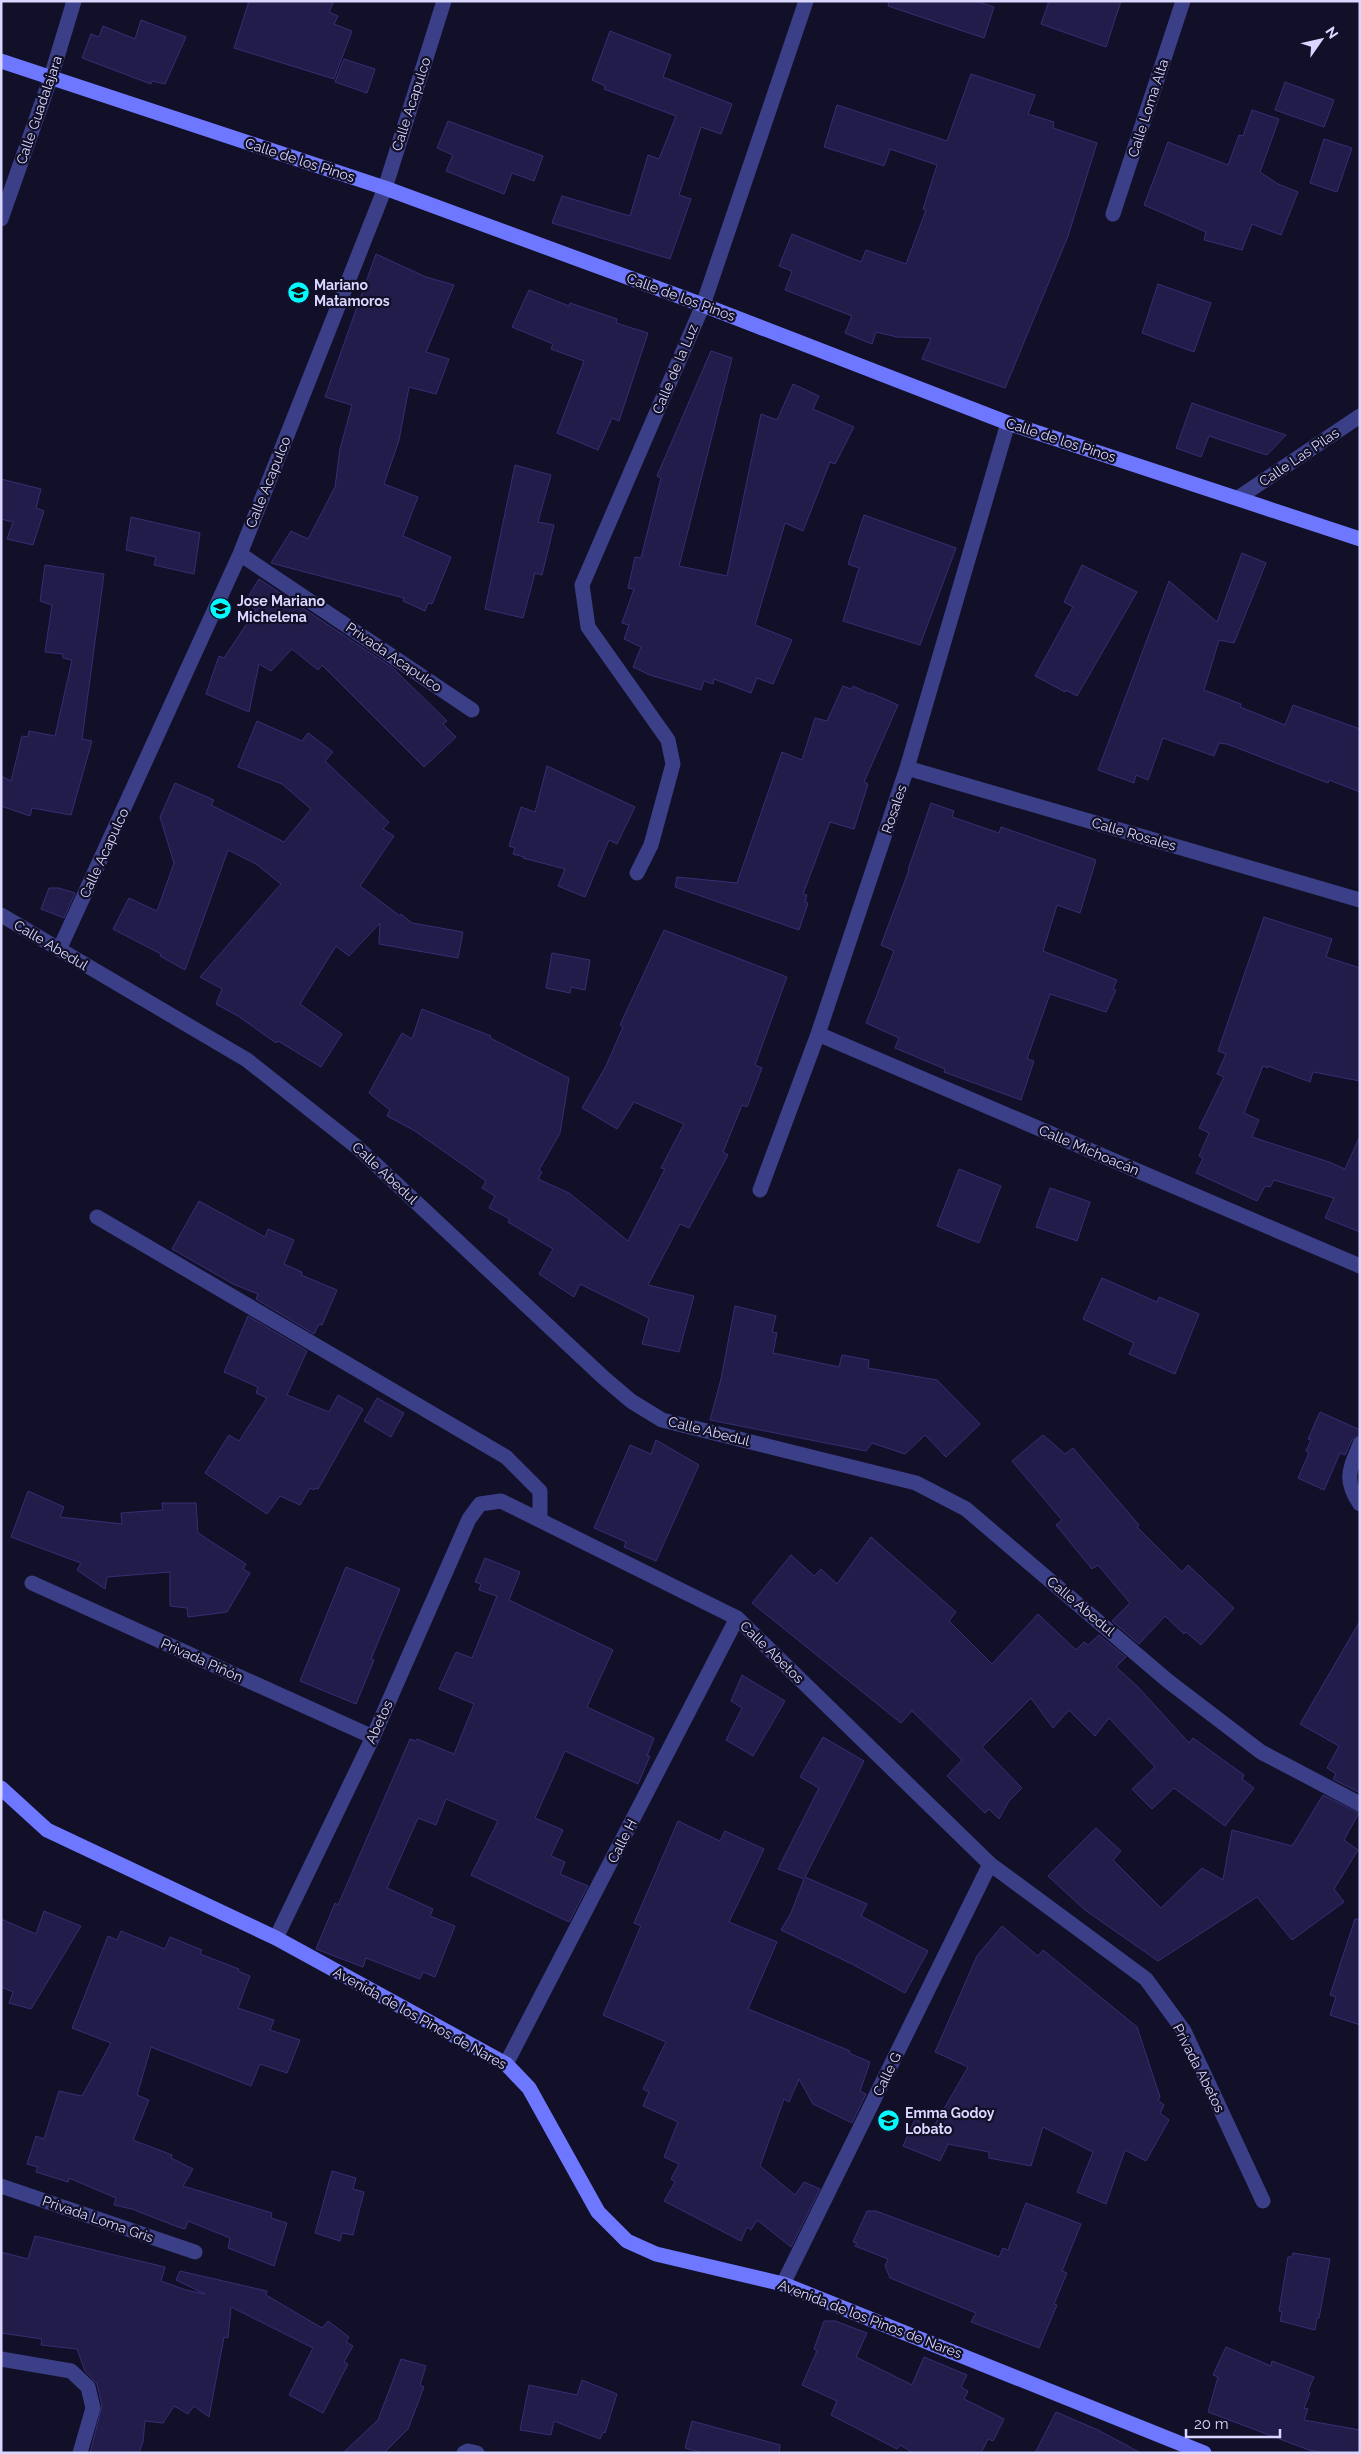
<svg xmlns="http://www.w3.org/2000/svg" width="1361" height="2454" font-family="Raleway,sans-serif">
<rect width="100%" height="100%" fill="#121028"/>
<path fill="#211c49" stroke="#362e75" d="M 249,1 L 334,1 L 329,12 L 338,16 L 334,24 L 352,31 L 334,79 L 234,48 Z
M 889,1 L 976,1 L 994,7 L 984,38 L 888,6 Z
M 1049,1 L 1121,1 L 1106,47 L 1041,24 Z
M 141,20 L 186,37 L 165,84 L 152,81 L 151,84 L 82,58 L 91,34 L 99,37 L 103,26 L 135,39 Z
M 610,31 L 671,55 L 663,77 L 732,104 L 721,134 L 701,127 L 679,195 L 691,199 L 670,259 L 552,223 L 562,196 L 630,216 L 648,155 L 659,159 L 676,116 L 604,89 L 605,86 L 592,80 Z
M 344,59 L 375,69 L 367,93 L 335,82 Z
M 971,74 L 1035,95 L 1028,114 L 1054,122 L 1053,128 L 1097,143 L 1068,236 L 1005,388 L 922,359 L 931,338 L 897,337 L 876,332 L 872,344 L 845,333 L 852,316 L 785,290 L 792,271 L 779,266 L 792,234 L 861,262 L 866,250 L 906,264 L 926,210 L 923,209 L 937,165 L 890,149 L 884,166 L 824,147 L 837,105 L 947,141 Z
M 1285,82 L 1334,100 L 1324,127 L 1275,110 Z
M 1252,110 L 1279,119 L 1260,172 L 1278,184 L 1298,192 L 1281,235 L 1252,224 L 1242,250 L 1204,240 L 1206,232 L 1144,205 L 1168,142 L 1228,165 L 1239,135 L 1243,136 Z
M 448,121 L 543,156 L 534,181 L 512,173 L 504,194 L 446,171 L 453,155 L 437,148 Z
M 1324,139 L 1352,148 L 1337,192 L 1310,183 Z
M 376,254 L 426,277 L 454,285 L 426,352 L 449,359 L 436,394 L 409,387 L 399,440 L 384,484 L 418,497 L 403,536 L 451,557 L 432,604 L 428,603 L 425,611 L 403,601 L 404,598 L 271,563 L 291,531 L 308,539 L 335,487 L 340,449 L 352,405 L 325,397 Z
M 1158,284 L 1211,303 L 1194,352 L 1142,333 Z
M 529,290 L 569,306 L 570,303 L 617,319 L 616,323 L 648,333 L 619,421 L 612,418 L 598,450 L 557,433 L 584,361 L 551,349 L 553,344 L 512,327 Z
M 711,351 L 732,358 L 679,566 L 727,576 L 761,414 L 777,420 L 793,384 L 819,396 L 813,409 L 854,427 L 835,464 L 830,462 L 803,531 L 785,523 L 755,625 L 792,640 L 773,684 L 757,678 L 751,693 L 714,679 L 713,684 L 704,681 L 701,690 L 650,675 L 633,667 L 641,647 L 624,639 L 629,625 L 622,623 L 634,589 L 628,588 L 635,557 L 641,558 L 661,478 L 657,476 Z
M 1192,403 L 1256,425 L 1286,435 L 1267,455 L 1209,436 L 1201,457 L 1176,448 Z
M 515,465 L 551,475 L 538,522 L 554,525 L 542,575 L 535,573 L 523,618 L 485,609 Z
M 1,479 L 41,489 L 36,508 L 44,511 L 33,545 L 7,539 L 13,522 L 1,519 Z
M 864,515 L 956,548 L 920,645 L 843,621 L 859,568 L 848,564 Z
M 131,517 L 200,533 L 194,574 L 154,565 L 156,557 L 126,550 Z
M 1242,553 L 1266,563 L 1234,643 L 1219,640 L 1204,690 L 1241,704 L 1240,707 L 1285,725 L 1293,705 L 1360,729 L 1360,792 L 1329,780 L 1328,783 L 1227,744 L 1219,743 L 1214,756 L 1163,738 L 1148,780 L 1136,775 L 1134,783 L 1098,770 L 1169,581 L 1217,622 Z
M 45,565 L 104,574 L 82,739 L 92,741 L 71,815 L 32,808 L 30,816 L 1,806 L 1,776 L 11,781 L 22,736 L 28,737 L 29,731 L 55,736 L 72,660 L 63,658 L 63,654 L 45,652 L 52,605 L 40,601 Z
M 1082,565 L 1137,592 L 1077,696 L 1066,690 L 1065,692 L 1035,676 L 1073,607 L 1064,602 Z
M 259,579 L 393,668 L 447,721 L 443,724 L 456,737 L 424,767 L 322,665 L 318,670 L 292,649 L 271,671 L 259,664 L 249,712 L 206,694 L 219,656 L 224,658 L 256,610 L 245,602 Z
M 843,686 L 851,689 L 853,686 L 870,694 L 871,693 L 898,705 L 864,782 L 868,784 L 854,829 L 830,822 L 803,894 L 807,895 L 805,902 L 808,903 L 799,930 L 675,887 L 677,877 L 737,883 L 782,752 L 802,760 L 815,718 L 827,721 Z
M 257,721 L 302,741 L 308,733 L 333,752 L 325,761 L 389,822 L 383,829 L 394,836 L 360,886 L 400,916 L 401,914 L 412,923 L 463,932 L 458,958 L 379,944 L 380,923 L 349,956 L 336,946 L 300,1004 L 342,1034 L 321,1067 L 278,1041 L 276,1043 L 238,1016 L 216,1004 L 222,989 L 200,977 L 281,884 L 256,864 L 228,850 L 185,970 L 160,956 L 161,954 L 113,929 L 129,898 L 157,911 L 174,863 L 160,817 L 175,783 L 214,800 L 211,805 L 284,842 L 311,809 L 282,784 L 238,767 Z
M 547,766 L 635,807 L 617,844 L 609,840 L 585,897 L 558,886 L 565,869 L 523,858 L 524,857 L 513,854 L 515,848 L 509,846 L 521,807 L 535,812 Z
M 931,803 L 954,811 L 952,817 L 999,833 L 1001,827 L 1096,860 L 1080,913 L 1057,905 L 1043,951 L 1117,980 L 1113,989 L 1116,990 L 1106,1012 L 1050,994 L 1027,1059 L 1034,1061 L 1021,1100 L 944,1072 L 945,1069 L 895,1048 L 899,1038 L 866,1023 L 894,951 L 881,945 L 909,870 L 908,870 Z
M 49,888 L 59,888 L 75,893 L 64,918 L 41,909 Z
M 1264,917 L 1332,939 L 1326,957 L 1360,968 L 1360,1081 L 1313,1072 L 1310,1082 L 1268,1066 L 1268,1068 L 1263,1066 L 1244,1113 L 1259,1120 L 1252,1137 L 1329,1162 L 1345,1169 L 1360,1136 L 1360,1232 L 1325,1218 L 1334,1198 L 1274,1180 L 1270,1187 L 1265,1186 L 1257,1201 L 1196,1173 L 1203,1158 L 1199,1156 L 1209,1133 L 1199,1128 L 1224,1077 L 1217,1074 L 1226,1054 L 1218,1051 Z
M 664,930 L 787,977 L 755,1065 L 762,1068 L 747,1107 L 742,1105 L 723,1152 L 728,1155 L 689,1228 L 680,1224 L 648,1285 L 694,1296 L 679,1352 L 642,1344 L 649,1318 L 580,1284 L 574,1297 L 539,1274 L 553,1249 L 508,1222 L 510,1219 L 489,1208 L 495,1196 L 482,1188 L 486,1181 L 415,1131 L 387,1116 L 390,1110 L 369,1093 L 402,1033 L 412,1039 L 422,1009 L 491,1036 L 490,1038 L 569,1078 L 560,1133 L 539,1170 L 542,1172 L 538,1179 L 569,1193 L 628,1241 L 665,1169 L 661,1168 L 684,1124 L 634,1102 L 617,1129 L 582,1108 L 606,1066 L 623,1027 L 620,1025 Z
M 552,953 L 590,960 L 585,990 L 571,987 L 570,993 L 546,988 Z
M 959,1169 L 1001,1186 L 979,1243 L 937,1226 Z
M 1050,1188 L 1090,1202 L 1077,1241 L 1036,1227 Z
M 199,1201 L 265,1237 L 268,1229 L 294,1240 L 284,1264 L 302,1272 L 301,1275 L 337,1290 L 322,1325 L 319,1324 L 314,1334 L 256,1299 L 258,1294 L 233,1284 L 172,1249 Z
M 1102,1278 L 1157,1302 L 1159,1297 L 1199,1314 L 1175,1374 L 1129,1354 L 1134,1343 L 1083,1319 Z
M 735,1306 L 776,1316 L 772,1332 L 777,1333 L 773,1353 L 839,1367 L 842,1355 L 869,1360 L 868,1368 L 937,1380 L 980,1424 L 946,1457 L 925,1435 L 905,1454 L 872,1443 L 866,1451 L 710,1420 L 721,1379 Z
M 248,1316 L 307,1351 L 287,1395 L 329,1412 L 338,1395 L 363,1409 L 318,1489 L 315,1488 L 314,1490 L 310,1488 L 300,1505 L 280,1496 L 267,1514 L 205,1473 L 229,1435 L 239,1441 L 267,1398 L 256,1393 L 258,1387 L 224,1372 Z
M 377,1398 L 404,1413 L 391,1437 L 364,1421 Z
M 1320,1412 L 1360,1430 L 1360,1435 L 1352,1440 L 1345,1455 L 1340,1453 L 1324,1490 L 1298,1478 L 1309,1453 L 1306,1451 L 1311,1440 L 1308,1439 Z
M 1043,1435 L 1065,1454 L 1073,1448 L 1139,1525 L 1137,1527 L 1182,1572 L 1188,1565 L 1234,1608 L 1201,1645 L 1186,1632 L 1184,1634 L 1165,1616 L 1139,1644 L 1112,1621 L 1130,1603 L 1098,1565 L 1092,1569 L 1056,1525 L 1062,1520 L 1012,1461 Z
M 656,1440 L 699,1465 L 656,1561 L 624,1547 L 626,1542 L 594,1528 L 630,1445 L 651,1454 Z
M 28,1491 L 64,1507 L 60,1517 L 122,1524 L 121,1513 L 163,1510 L 162,1503 L 196,1503 L 198,1533 L 246,1564 L 243,1569 L 250,1573 L 227,1612 L 188,1617 L 187,1608 L 170,1606 L 170,1572 L 107,1577 L 105,1589 L 77,1570 L 81,1563 L 11,1537 Z
M 871,1537 L 956,1612 L 949,1621 L 992,1664 L 1038,1614 L 1076,1650 L 1084,1642 L 1088,1645 L 1099,1635 L 1126,1657 L 1116,1667 L 1138,1687 L 1189,1743 L 1193,1738 L 1244,1775 L 1242,1779 L 1254,1788 L 1225,1826 L 1174,1788 L 1152,1809 L 1132,1789 L 1155,1767 L 1109,1718 L 1095,1736 L 1069,1710 L 1053,1728 L 1031,1698 L 982,1747 L 1022,1788 L 1009,1801 L 999,1819 L 989,1809 L 985,1813 L 947,1776 L 962,1760 L 912,1711 L 901,1723 L 752,1603 L 791,1555 L 814,1576 L 821,1569 L 837,1584 Z
M 485,1558 L 520,1572 L 509,1600 L 613,1650 L 587,1707 L 654,1738 L 647,1756 L 650,1756 L 638,1784 L 565,1751 L 535,1818 L 563,1830 L 551,1856 L 565,1862 L 560,1874 L 588,1886 L 569,1922 L 471,1875 L 498,1821 L 446,1799 L 436,1825 L 418,1818 L 387,1888 L 433,1909 L 430,1916 L 455,1926 L 435,1977 L 423,1972 L 420,1979 L 366,1958 L 363,1967 L 316,1949 L 335,1903 L 338,1905 L 410,1739 L 416,1741 L 417,1739 L 454,1754 L 474,1704 L 439,1689 L 456,1652 L 472,1658 L 497,1596 L 479,1590 L 481,1584 L 475,1582 Z
M 346,1567 L 400,1589 L 371,1659 L 374,1660 L 356,1704 L 300,1681 Z
M 1360,1621 L 1360,1793 L 1333,1779 L 1336,1774 L 1327,1768 L 1339,1746 L 1300,1724 Z
M 742,1675 L 785,1701 L 753,1756 L 726,1740 L 742,1708 L 731,1701 Z
M 823,1737 L 864,1761 L 805,1877 L 867,1904 L 861,1916 L 928,1951 L 905,1993 L 852,1964 L 781,1930 L 791,1913 L 804,1879 L 778,1869 L 819,1788 L 800,1777 Z
M 1323,1795 L 1359,1813 L 1344,1840 L 1358,1850 L 1334,1889 L 1344,1902 L 1292,1940 L 1257,1897 L 1158,1961 L 1085,1910 L 1048,1876 L 1096,1828 L 1121,1851 L 1113,1860 L 1161,1908 L 1202,1868 L 1223,1880 L 1232,1830 L 1292,1846 Z
M 678,1821 L 720,1841 L 725,1831 L 764,1849 L 729,1922 L 777,1942 L 748,2009 L 850,2051 L 849,2053 L 870,2062 L 860,2091 L 866,2094 L 852,2123 L 813,2104 L 799,2079 L 789,2102 L 784,2099 L 760,2166 L 795,2195 L 804,2182 L 820,2189 L 791,2247 L 757,2220 L 751,2230 L 747,2227 L 741,2241 L 664,2201 L 675,2182 L 671,2179 L 679,2164 L 664,2157 L 678,2122 L 643,2106 L 649,2092 L 643,2089 L 666,2042 L 603,2015 L 641,1926 L 634,1923 Z
M 44,1911 L 81,1926 L 31,2009 L 9,2003 L 13,1992 L 1,1987 L 1,1919 L 36,1934 Z
M 1355,1919 L 1360,1919 L 1360,2025 L 1330,2015 L 1336,1997 L 1330,1995 Z
M 1002,1926 L 1038,1956 L 1043,1950 L 1137,2027 L 1160,2097 L 1158,2100 L 1164,2105 L 1160,2113 L 1169,2120 L 1146,2161 L 1125,2150 L 1106,2204 L 1077,2192 L 1093,2152 L 1043,2127 L 1031,2166 L 989,2158 L 989,2152 L 948,2144 L 940,2161 L 903,2146 L 915,2119 L 933,2128 L 968,2067 L 935,2052 L 977,1956 Z
M 121,1931 L 165,1949 L 170,1937 L 202,1950 L 200,1954 L 239,1969 L 238,1971 L 250,1976 L 238,2008 L 274,2020 L 270,2030 L 300,2040 L 287,2073 L 260,2064 L 251,2086 L 151,2047 L 137,2095 L 149,2100 L 133,2140 L 172,2155 L 171,2158 L 193,2169 L 183,2186 L 272,2213 L 271,2218 L 287,2223 L 274,2266 L 228,2248 L 230,2238 L 188,2221 L 185,2229 L 178,2227 L 132,2209 L 114,2205 L 116,2198 L 69,2178 L 68,2182 L 36,2172 L 38,2167 L 27,2164 L 36,2136 L 44,2139 L 59,2091 L 82,2096 L 111,2043 L 72,2028 L 108,1936 L 117,1940 Z
M 332,2171 L 356,2178 L 353,2189 L 364,2192 L 353,2235 L 342,2233 L 340,2241 L 315,2233 Z
M 1026,2203 L 1081,2224 L 1062,2271 L 1067,2273 L 1054,2304 L 1057,2305 L 1039,2348 L 971,2322 L 976,2313 L 890,2278 L 885,2266 L 888,2259 L 855,2246 L 857,2243 L 853,2242 L 867,2211 L 876,2211 L 999,2257 L 1003,2248 L 1008,2250 Z
M 35,2236 L 165,2267 L 161,2281 L 186,2290 L 205,2294 L 176,2280 L 180,2271 L 267,2291 L 266,2295 L 322,2328 L 328,2321 L 349,2337 L 346,2342 L 353,2346 L 344,2362 L 348,2364 L 323,2413 L 289,2395 L 313,2348 L 231,2307 L 228,2338 L 224,2337 L 209,2417 L 194,2406 L 188,2414 L 174,2406 L 163,2423 L 145,2421 L 143,2442 L 139,2453 L 90,2453 L 102,2406 L 97,2384 L 85,2371 L 77,2349 L 41,2345 L 42,2339 L 1,2333 L 1,2252 L 28,2259 Z
M 1293,2253 L 1330,2259 L 1319,2318 L 1317,2318 L 1315,2330 L 1280,2321 L 1282,2312 L 1279,2311 L 1288,2257 L 1292,2257 Z
M 824,2321 L 835,2321 L 867,2333 L 856,2357 L 912,2385 L 924,2357 L 967,2375 L 961,2387 L 968,2391 L 964,2399 L 1004,2419 L 993,2441 L 988,2439 L 981,2453 L 913,2453 L 900,2445 L 897,2449 L 831,2415 L 837,2401 L 802,2385 L 817,2351 L 814,2349 Z
M 1226,2347 L 1271,2366 L 1272,2361 L 1314,2377 L 1308,2391 L 1310,2393 L 1304,2408 L 1308,2409 L 1304,2420 L 1360,2430 L 1360,2453 L 1325,2453 L 1309,2450 L 1208,2412 L 1218,2377 L 1213,2375 Z
M 401,2359 L 426,2366 L 420,2385 L 424,2387 L 408,2429 L 384,2453 L 343,2453 L 378,2420 Z
M 582,2380 L 617,2394 L 605,2433 L 603,2432 L 600,2439 L 554,2421 L 551,2435 L 520,2430 L 529,2385 L 577,2395 Z
M 1056,2412 L 1098,2430 L 1141,2453 L 1035,2453 Z
M 692,2421 L 780,2445 L 779,2453 L 703,2453 L 685,2448 Z"/>
<g fill="none" stroke-linecap="round" stroke-linejoin="round">
<path stroke="#3b3f87" stroke-width="15" d="M 1113,214 L 1183,1
M 1,219 L 51,77 L 74,1
M 1238,498 L 1360,416
M 240,554 L 472,710
M 907,768 L 1360,900
M 637,873 L 651,845 L 673,764 L 668,740 L 588,627 L 582,585 L 703,305 L 806,1
M 1,915 L 247,1060 L 357,1147 L 604,1378 L 631,1401 L 662,1420 L 916,1483 L 966,1509 L 1168,1681 L 1261,1752 L 1360,1804
M 59,950 L 240,554 L 385,188 L 444,1
M 818,1034 L 1360,1266
M 760,1190 L 818,1034 L 907,768 L 1008,423
M 97,1217 L 506,1457 L 540,1491 L 540,1520
M 1360,1444 C 1350,1469 1343,1479 1360,1504
M 32,1583 L 373,1737
M 276,1938 L 373,1737 L 469,1519 L 480,1504 L 501,1501 L 737,1618 L 990,1864 L 1146,1979 L 1184,2031 L 1263,2201
M 506,2064 L 737,1618
M 1,2186 L 195,2252
M 783,2284 L 990,1864
M 1,2359 L 71,2371 L 88,2387 L 93,2408 L 80,2453
M 464,2453 L 468,2451 L 477,2453"/>
<path stroke="#6e77ff" stroke-width="15" d="M 1,61 L 385,188 L 703,305 L 1008,423 L 1360,539
M 1,1788 L 47,1830 L 276,1938 L 506,2064 L 529,2088 L 598,2212 L 627,2241 L 656,2254 L 783,2284 L 1204,2453"/>
</g>
<defs>
<symbol id="school-disc" viewBox="-11 -11 22 22"><circle r="9.5" fill="#03fbff" stroke="#121028"/><path d="M0-5L7-2L0 1L-7-2ZM-4 1L0 2.5L4 1V4Q0 6-4 4Z" fill="#111"/></symbol>
</defs>
<g fill-rule="evenodd">
<use href="#school-disc" x="286" y="280" width="25" height="25"/>
<use href="#school-disc" x="208" y="596" width="25" height="25"/>
<use href="#school-disc" x="876" y="2108" width="25" height="25"/>
</g>
<g text-anchor="middle" dominant-baseline="central" stroke-width="4.5" stroke-linejoin="round" paint-order="stroke">
<g font-size="14" fill="#d9d7ff" stroke="#121028">
<text transform="translate(411 104) rotate(-72)">Calle Acapulco</text>
<text transform="translate(1148 108) rotate(-72)">Calle Loma Alta</text>
<text transform="translate(39 110) rotate(-71)">Calle Guadalajara</text>
<text transform="translate(300 160) rotate(18)">Calle de los Pinos</text>
<text transform="translate(681 297) rotate(20)">Calle de los Pinos</text>
<text transform="translate(675 369) rotate(-67)">Calle de la Luz</text>
<text transform="translate(1061 440) rotate(18)">Calle de los Pinos</text>
<text transform="translate(1299 457) rotate(-34)">Calle Las Pilas</text>
<text transform="translate(268 482) rotate(-68)">Calle Acapulco</text>
<text transform="translate(394 657) rotate(34)">Privada Acapulco</text>
<text transform="translate(894 809) rotate(-71)">Rosales</text>
<text transform="translate(1134 834) rotate(16)">Calle Rosales</text>
<text transform="translate(104 853) rotate(-65)">Calle Acapulco</text>
<text transform="translate(51 945) rotate(31)">Calle Abedul</text>
<text transform="translate(1089 1150) rotate(23)">Calle Michoacán</text>
<text transform="translate(385 1173) rotate(43)">Calle Abedul</text>
<text transform="translate(709 1431) rotate(14)">Calle Abedul</text>
<text transform="translate(1081 1606) rotate(40)">Calle Abedul</text>
<text transform="translate(772 1652) rotate(44)">Calle Abetos</text>
<text transform="translate(202 1660) rotate(24)">Privada Piñón</text>
<text transform="translate(379 1722) rotate(-66)">Abetos</text>
<text transform="translate(622 1841) rotate(-63)">Calle H</text>
<text transform="translate(420 2018) rotate(29)">Avenida de los Pinos de Nares</text>
<text transform="translate(1199 2068) rotate(63)">Privada Abetos</text>
<text transform="translate(887 2074) rotate(-64)">Calle G</text>
<text transform="translate(98 2219) rotate(19)">Privada Loma Gris</text>
<text transform="translate(870 2319) rotate(21)">Avenida de los Pinos de Nares</text>
</g>
<g font-size="14" font-weight="bold" fill="#d9d7ff" stroke="#121028" text-anchor="start">
<text x="314" y="285">Mariano<tspan x="314" dy="16">Matamoros</tspan></text>
<text x="237" y="601">Jose Mariano<tspan x="237" dy="16">Michelena</tspan></text>
<text x="905" y="2113">Emma Godoy<tspan x="905" dy="16">Lobato</tspan></text>
</g>
</g>
<rect width="1361" height="2454" fill="none" stroke="#d9d7ff" stroke-width="5"/>
<g transform="translate(1321 40) rotate(56)" stroke="#121028" stroke-width="4" paint-order="stroke">
<path d="M0-4L9 19L0 12L-9 19Z" fill="#d9d7ff"/>
<text y="-8" font-size="14" font-weight="bold" text-anchor="middle" fill="#d9d7ff">N</text>
</g>
<path d="M1186 2429v8h94v-8" fill="none" stroke="#d9d7ff" stroke-width="2.5"/>
<text x="1194" y="2429" font-size="15" fill="#d9d7ff" stroke="#121028" stroke-width="4" paint-order="stroke">20 m</text>
</svg>
